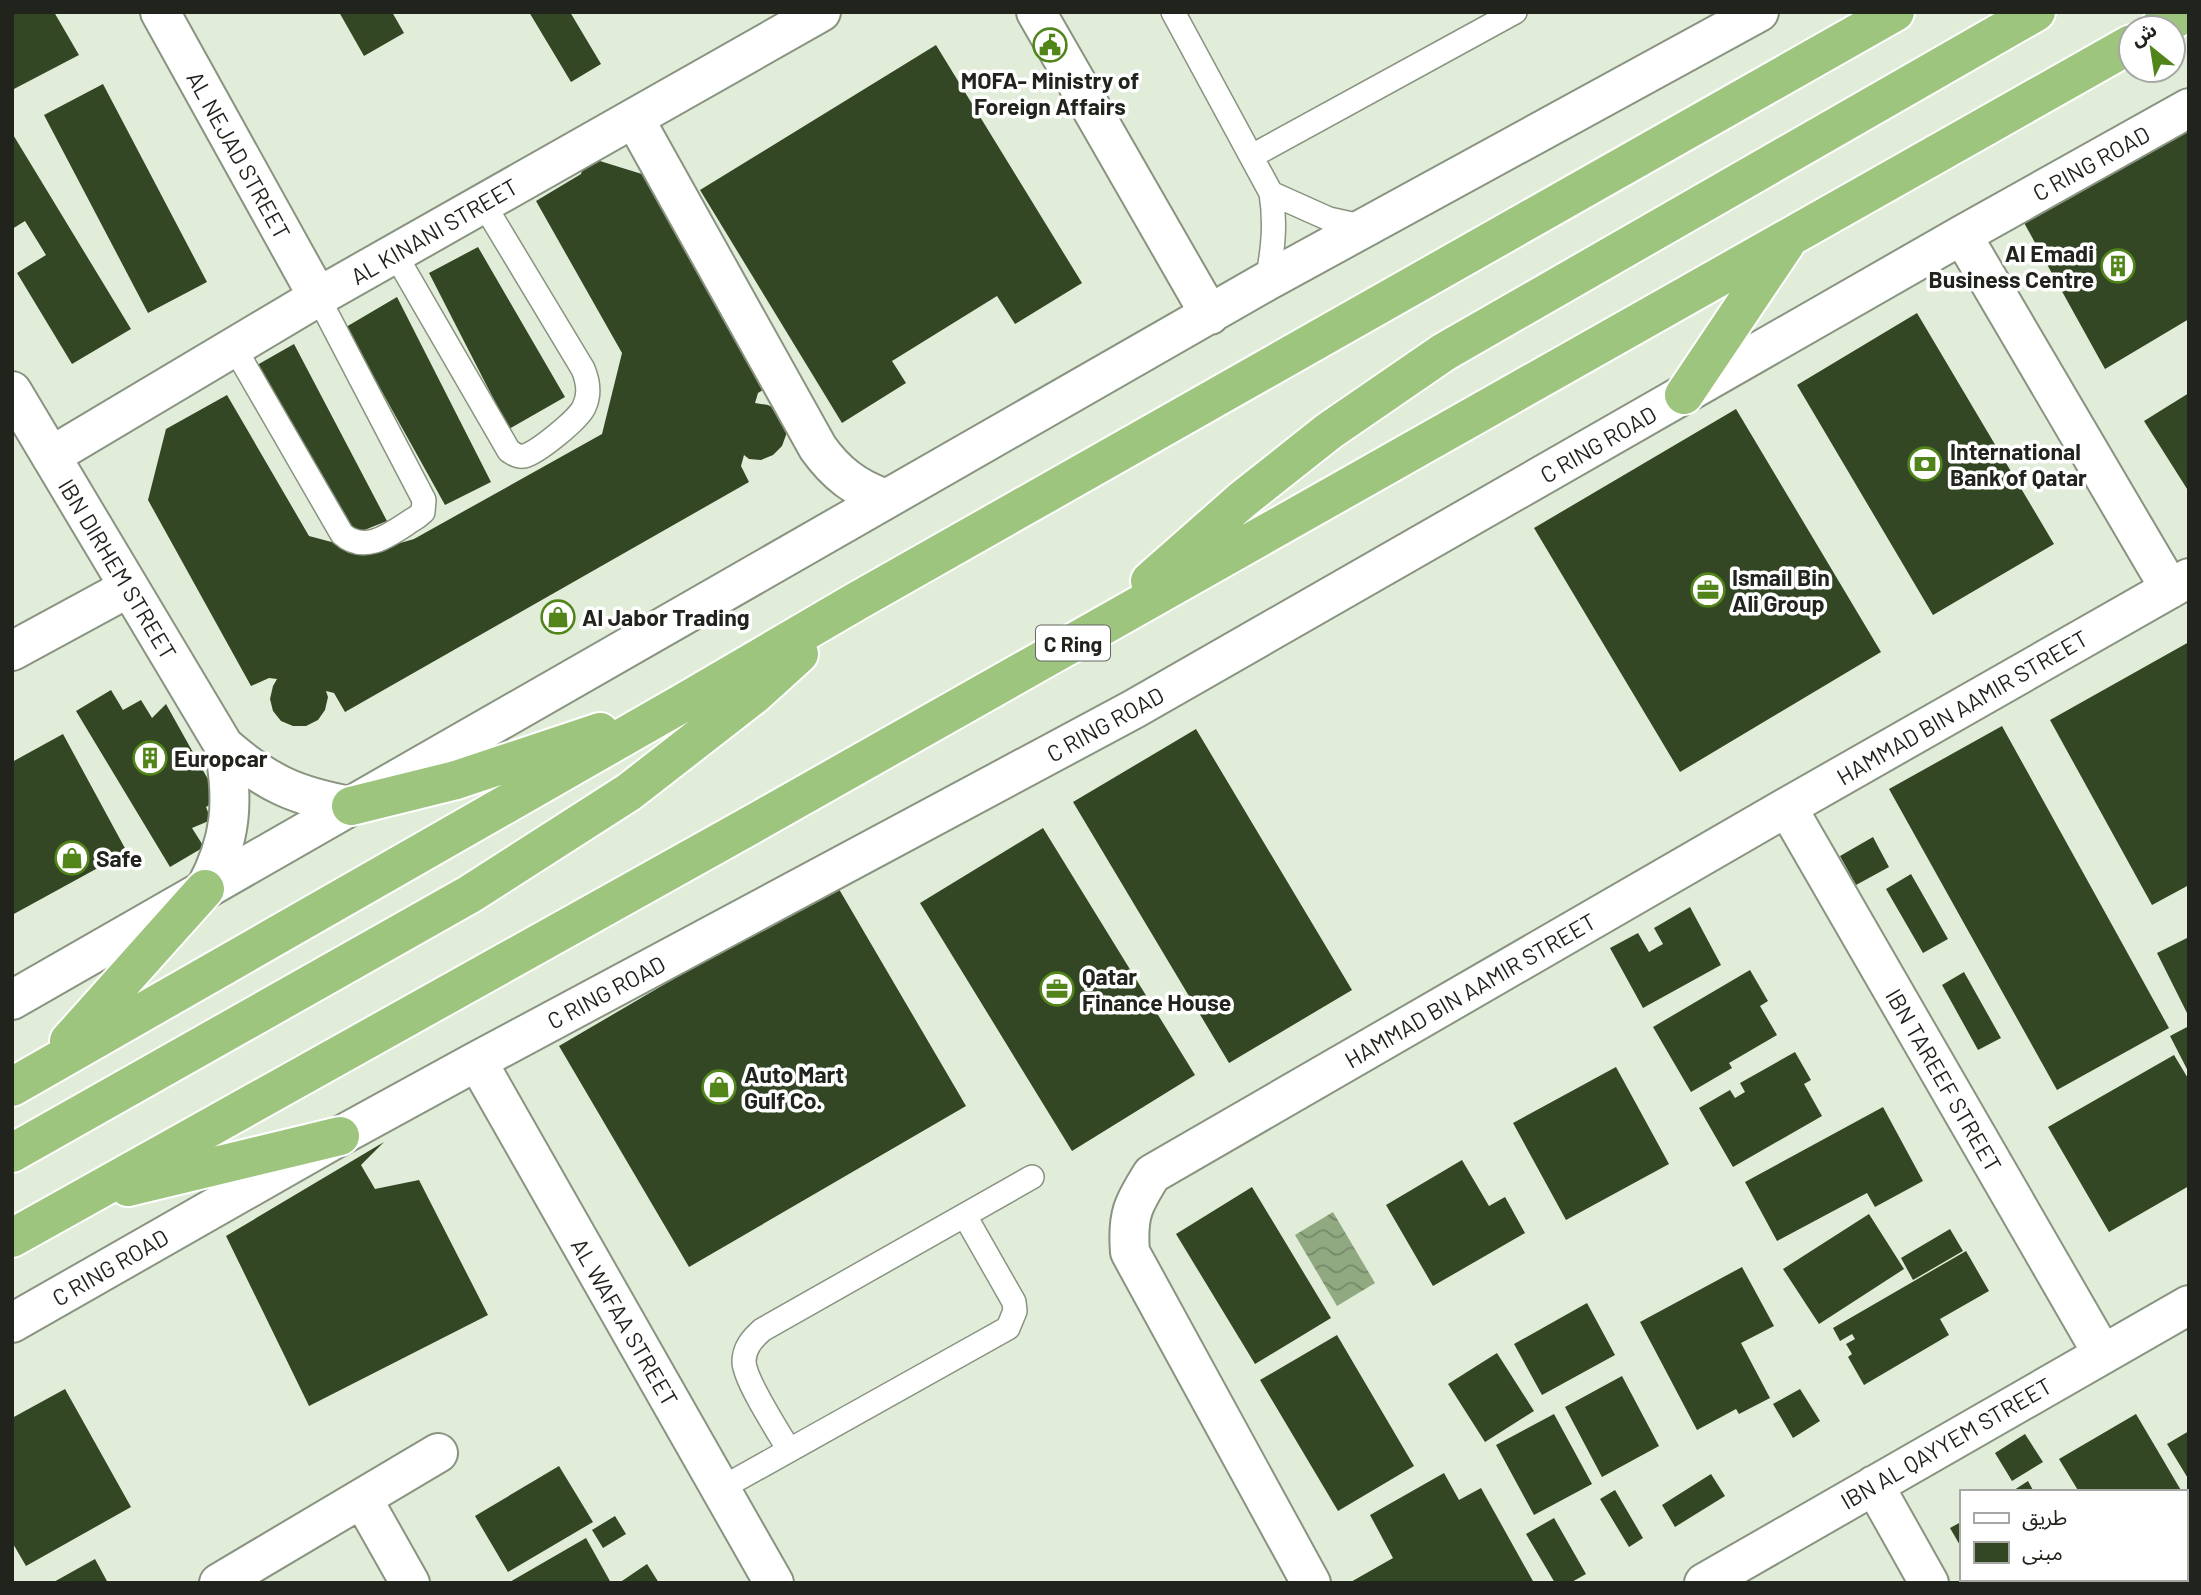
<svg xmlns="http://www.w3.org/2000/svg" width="2201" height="1595" font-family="Barlow,'Noto Sans Arabic',sans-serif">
<defs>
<pattern id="water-waves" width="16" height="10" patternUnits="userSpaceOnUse" patternTransform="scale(1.75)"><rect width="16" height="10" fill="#91a981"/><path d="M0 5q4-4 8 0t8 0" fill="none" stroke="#768969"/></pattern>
</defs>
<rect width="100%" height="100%" fill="#e1edd9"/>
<path fill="url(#water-waves)" d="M 1333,1212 L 1375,1283 L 1337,1306 L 1295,1235 Z"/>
<path fill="#344724" d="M 12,12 L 54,12 L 79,55 L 12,90 Z
M 339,12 L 392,12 L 404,33 L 364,56 Z
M 529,12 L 570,12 L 601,64 L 571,82 Z
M 936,45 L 1082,283 L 1015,324 L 997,296 L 892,361 L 906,383 L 842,423 L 700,190 Z
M 103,84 L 207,282 L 148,313 L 44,115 Z
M 2189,110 L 2189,319 L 2105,369 L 2018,212 Z
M 12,133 L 131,329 L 72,364 L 17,273 L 46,255 L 25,221 L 12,229 Z
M 587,157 L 645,175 L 766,388 L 758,393 L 755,403 L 768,405 L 779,411 L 786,422 L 786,435 L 782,446 L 773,455 L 761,460 L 749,459 L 744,455 L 741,466 L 749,482 L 345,712 L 334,693 L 326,691 L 328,697 L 325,710 L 318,720 L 306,726 L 293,726 L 281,721 L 273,711 L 270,699 L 273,686 L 277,679 L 269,678 L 251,686 L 148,500 L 166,429 L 227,395 L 309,536 L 369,552 L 414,539 L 602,434 L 622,353 L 536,201 L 581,174 Z
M 478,247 L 565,397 L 509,429 L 429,273 Z
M 397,297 L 491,482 L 445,505 L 346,327 Z
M 1917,313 L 2054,544 L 1933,615 L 1797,385 Z
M 294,344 L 387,521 L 347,537 L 252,368 Z
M 2189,393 L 2189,492 L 2144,421 Z
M 1736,409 L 1881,652 L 1680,772 L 1534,528 Z
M 2189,642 L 2189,885 L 2152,905 L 2050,720 Z
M 111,690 L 123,710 L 141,700 L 152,718 L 166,704 L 219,799 L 206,807 L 211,820 L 192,828 L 204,847 L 170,867 L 76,711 Z
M 2002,726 L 2169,1028 L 2057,1090 L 1889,789 Z
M 1196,729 L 1352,990 L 1229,1063 L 1073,802 Z
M 63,734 L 127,852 L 12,915 L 12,762 Z
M 1043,828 L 1195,1075 L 1072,1151 L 920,903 Z
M 1873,837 L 1889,867 L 1856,885 L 1840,856 Z
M 1911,874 L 1948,939 L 1923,953 L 1886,889 Z
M 836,884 L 966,1106 L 689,1267 L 559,1046 Z
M 1690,907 L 1721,965 L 1643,1008 L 1610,948 L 1638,933 L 1649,952 L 1663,944 L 1654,928 Z
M 2189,937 L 2189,1017 L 2157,953 Z
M 1750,970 L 1768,1001 L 1760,1006 L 1777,1035 L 1729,1063 L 1732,1068 L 1691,1092 L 1653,1027 Z
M 1964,972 L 2001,1038 L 1978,1050 L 1942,985 Z
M 2189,1026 L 2189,1073 L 2170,1036 Z
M 1795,1052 L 1811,1080 L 1804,1084 L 1822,1116 L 1733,1167 L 1699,1108 L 1730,1090 L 1735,1098 L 1745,1092 L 1740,1083 Z
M 2174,1055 L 2189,1080 L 2189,1186 L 2109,1232 L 2048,1127 Z
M 1616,1067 L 1669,1164 L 1566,1220 L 1513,1123 Z
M 1883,1107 L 1923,1181 L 1875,1207 L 1867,1193 L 1777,1241 L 1745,1182 Z
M 384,1142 L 361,1165 L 375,1189 L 419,1180 L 488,1315 L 309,1406 L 226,1236 Z
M 1462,1160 L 1489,1206 L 1505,1197 L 1525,1233 L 1433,1286 L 1386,1205 Z
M 1252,1187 L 1331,1318 L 1255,1364 L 1176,1234 Z
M 1869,1214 L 1904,1269 L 1819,1324 L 1783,1269 Z
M 1950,1229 L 1963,1251 L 1913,1280 L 1901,1258 Z
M 1966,1251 L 1989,1291 L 1940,1319 L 1949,1335 L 1864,1385 L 1848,1357 L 1852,1354 L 1846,1344 L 1855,1339 L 1852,1334 L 1840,1341 L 1833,1328 Z
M 1742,1267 L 1774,1326 L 1741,1343 L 1770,1398 L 1739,1414 L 1736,1409 L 1697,1430 L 1640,1322 Z
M 1587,1303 L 1615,1355 L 1542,1395 L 1514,1344 Z
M 1337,1335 L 1414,1466 L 1338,1511 L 1260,1380 Z
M 1497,1353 L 1534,1411 L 1485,1442 L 1448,1384 Z
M 1622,1376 L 1659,1446 L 1602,1477 L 1565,1407 Z
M 65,1389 L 131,1507 L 26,1566 L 12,1542 L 12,1418 Z
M 1800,1389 L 1820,1421 L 1793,1438 L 1773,1404 Z
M 1554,1414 L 1592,1484 L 1534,1515 L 1496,1445 Z
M 2136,1414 L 2182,1492 L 2079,1492 L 2059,1459 Z
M 2189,1431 L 2189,1480 L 2167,1444 Z
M 2025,1434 L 2043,1462 L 2012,1481 L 1995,1453 Z
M 559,1466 L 593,1522 L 508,1572 L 475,1516 Z
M 1444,1473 L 1459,1500 L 1481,1488 L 1534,1583 L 1349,1583 L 1393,1558 L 1370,1515 Z
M 1711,1474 L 1725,1496 L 1675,1527 L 1662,1505 Z
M 2028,1481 L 2034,1492 L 2011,1492 Z
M 1615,1490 L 1643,1538 L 1629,1547 L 1600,1499 Z
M 2185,1497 L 2189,1503 L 2189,1529 L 2185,1531 Z
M 615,1516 L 626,1534 L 603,1548 L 592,1530 Z
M 1554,1518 L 1586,1574 L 1570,1583 L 1555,1583 L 1526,1534 Z
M 1961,1522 L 1961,1547 L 1950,1528 Z
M 586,1538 L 611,1583 L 508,1583 Z
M 95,1559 L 108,1583 L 52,1583 Z
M 647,1564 L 659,1583 L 619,1583 Z
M 1981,1579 L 2087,1579 L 2089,1583 L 1983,1583 Z"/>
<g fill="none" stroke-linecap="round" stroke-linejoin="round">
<defs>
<path id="lane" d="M 1173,12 L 1271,193 C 1276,224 1273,250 1267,281
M 1252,156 L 1515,12
M 1271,193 L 1329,219 L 1365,227
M 395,254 L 509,451 C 514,454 518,457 524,456 C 537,453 579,419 584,407 C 590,395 588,381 583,369 L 483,203
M 234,347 L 342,534 C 367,556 394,531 417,517 L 423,512 L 424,500 L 318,297
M 789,1450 C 778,1431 745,1381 744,1362 C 744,1348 752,1339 762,1330 L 1032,1177
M 720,1489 L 1008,1328 L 1015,1311 L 1014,1302 L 965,1216"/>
<path id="street" d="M 160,12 L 318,297
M 1036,12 L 1210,315
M 634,118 L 818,448 C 836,473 855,488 884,498
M 1962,235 L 2170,589
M 51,456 L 318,297 L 821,12
M 12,651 L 128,588
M 1787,807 L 2102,1353
M 12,1000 L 1267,281 L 1759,12
M 477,1061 L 774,1583
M 12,1323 L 340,1136 L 477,1061 L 1134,709 L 1962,235 L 2189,108
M 1874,1485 L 1929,1583
M 362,1498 L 410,1583
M 219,1583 L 438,1453
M 1311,1583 L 1130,1252 C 1127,1215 1133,1204 1152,1174 L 1787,807 L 2189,578
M 1704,1583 L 2189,1305"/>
<path id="secondary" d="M 12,391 L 224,746 C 267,783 295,796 351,806
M 205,889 C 232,839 234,801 224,746"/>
<path id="highway" d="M 2159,28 L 2187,12
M 1684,395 L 1786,243
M 1150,581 L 1242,500 L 1329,431 L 1444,352 L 2036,12
M 351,806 L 456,780 L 600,732
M 69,1041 L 205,889
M 12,1087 L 681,704 L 857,601 L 1895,12
M 12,1153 L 470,894 L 629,792 L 755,694 L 799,654
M 128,1187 L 340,1136
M 12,1238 L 758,821 L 2131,44"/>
</defs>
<use href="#lane" stroke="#889380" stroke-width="26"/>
<use href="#street" stroke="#889380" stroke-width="42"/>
<use href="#secondary" stroke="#889380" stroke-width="42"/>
<use href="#highway" stroke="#fff" stroke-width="42"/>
<use href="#lane" stroke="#fff" stroke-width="23"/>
<use href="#street" stroke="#fff" stroke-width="38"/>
<use href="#secondary" stroke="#fff" stroke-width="38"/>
<use href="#highway" stroke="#9dc57e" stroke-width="38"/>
</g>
<defs>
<symbol id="civic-ring" viewBox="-11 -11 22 22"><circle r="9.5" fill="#fff" stroke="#518419" stroke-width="1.5"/><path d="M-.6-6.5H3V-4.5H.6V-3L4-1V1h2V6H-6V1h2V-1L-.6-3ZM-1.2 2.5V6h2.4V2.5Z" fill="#518419"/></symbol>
<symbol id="building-ring" viewBox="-11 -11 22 22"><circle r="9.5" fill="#fff" stroke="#518419" stroke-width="1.5"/><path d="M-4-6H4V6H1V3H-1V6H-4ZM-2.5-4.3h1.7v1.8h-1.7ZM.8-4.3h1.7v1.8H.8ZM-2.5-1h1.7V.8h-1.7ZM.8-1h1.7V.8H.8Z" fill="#518419"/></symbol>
<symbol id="bank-ring" viewBox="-11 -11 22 22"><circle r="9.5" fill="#fff" stroke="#518419" stroke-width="1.5"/><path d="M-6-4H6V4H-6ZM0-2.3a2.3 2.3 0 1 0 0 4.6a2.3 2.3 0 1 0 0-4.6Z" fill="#518419"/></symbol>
<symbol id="office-ring" viewBox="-11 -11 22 22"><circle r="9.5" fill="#fff" stroke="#518419" stroke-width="1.5"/><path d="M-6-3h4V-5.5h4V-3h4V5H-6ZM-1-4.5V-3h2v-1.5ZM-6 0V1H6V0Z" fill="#518419"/></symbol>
<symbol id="shop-ring" viewBox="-11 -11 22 22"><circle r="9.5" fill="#fff" stroke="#518419" stroke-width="1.5"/><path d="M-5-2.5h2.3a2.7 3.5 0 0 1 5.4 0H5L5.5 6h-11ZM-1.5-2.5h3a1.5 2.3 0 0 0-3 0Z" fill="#518419"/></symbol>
</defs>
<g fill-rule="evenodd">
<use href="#civic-ring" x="1031" y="26" width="38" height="38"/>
<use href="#building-ring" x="2099" y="247" width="38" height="38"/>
<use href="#bank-ring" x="1906" y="445" width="38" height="38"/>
<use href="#office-ring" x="1689" y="571" width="38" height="38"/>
<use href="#shop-ring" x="539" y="598" width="38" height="38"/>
<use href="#building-ring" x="131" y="739" width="38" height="38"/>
<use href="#shop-ring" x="53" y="839" width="38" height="38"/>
<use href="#office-ring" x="1038" y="970" width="38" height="38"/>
<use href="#shop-ring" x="700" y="1068" width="38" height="38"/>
</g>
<g text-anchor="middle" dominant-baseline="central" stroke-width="7" stroke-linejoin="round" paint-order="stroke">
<rect fill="#fff" stroke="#636661" stroke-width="2" x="1036" y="625.5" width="74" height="35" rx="5"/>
<g font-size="21" font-weight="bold" fill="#20241d">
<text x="1073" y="643">C Ring</text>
</g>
<g font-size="23" font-weight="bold" fill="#20241d" stroke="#fff" text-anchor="start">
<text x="1050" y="80" text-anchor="middle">MOFA- Ministry of<tspan x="1050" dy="26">Foreign Affairs</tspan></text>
<text x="2094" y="253" text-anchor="end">Al Emadi<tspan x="2094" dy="26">Business Centre</tspan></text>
<text x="1950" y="451">International<tspan x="1950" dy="26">Bank of Qatar</tspan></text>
<text x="1732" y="577">Ismail Bin<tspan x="1732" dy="26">Ali Group</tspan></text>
<text x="582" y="617">Al Jabor Trading</text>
<text x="174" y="758">Europcar</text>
<text x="96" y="858">Safe</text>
<text x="1082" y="976">Qatar<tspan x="1082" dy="26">Finance House</tspan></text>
<text x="744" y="1074">Auto Mart<tspan x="744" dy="26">Gulf Co.</tspan></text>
</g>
<g font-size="23" fill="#20241d" stroke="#fff">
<text transform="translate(239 155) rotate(61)">AL NEJAD STREET</text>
<text transform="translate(2091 163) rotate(-29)">C RING ROAD</text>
<text transform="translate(434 231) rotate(-30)">AL KINANI STREET</text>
<text transform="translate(1598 444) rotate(-30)">C RING ROAD</text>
<text transform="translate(118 569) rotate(59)">IBN DIRHEM STREET</text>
<text transform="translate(1962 707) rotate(-30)">HAMMAD BIN AAMIR STREET</text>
<text transform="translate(1105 724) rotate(-29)">C RING ROAD</text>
<text transform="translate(1470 990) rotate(-30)">HAMMAD BIN AAMIR STREET</text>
<text transform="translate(606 992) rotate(-28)">C RING ROAD</text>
<text transform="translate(1944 1080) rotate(60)">IBN TAREEF STREET</text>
<text transform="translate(110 1267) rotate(-30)">C RING ROAD</text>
<text transform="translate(625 1322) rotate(60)">AL WAFAA STREET</text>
<text transform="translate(1946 1443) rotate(-30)">IBN AL QAYYEM STREET</text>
</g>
</g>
<rect width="2201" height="1595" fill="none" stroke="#20241d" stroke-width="28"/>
<rect x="1960" y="1490" width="228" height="91" fill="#ffffff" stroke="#a6a7a5" stroke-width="2"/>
<rect x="1974" y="1513" width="35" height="10" fill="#ffffff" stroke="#a6a7a5" stroke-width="2"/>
<text x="2022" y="1525" font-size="21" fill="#20241d">طريق</text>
<rect x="1974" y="1542" width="35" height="21" fill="#344724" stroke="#a6a7a5" stroke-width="2"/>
<text x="2022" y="1560" font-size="21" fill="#20241d">مبنى</text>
<g transform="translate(2152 49) rotate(330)"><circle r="33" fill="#ffffff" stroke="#a6a7a5" stroke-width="2"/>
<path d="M0-5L12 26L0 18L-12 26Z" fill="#518419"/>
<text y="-10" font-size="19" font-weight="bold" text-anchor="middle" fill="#20241d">ش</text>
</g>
</svg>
